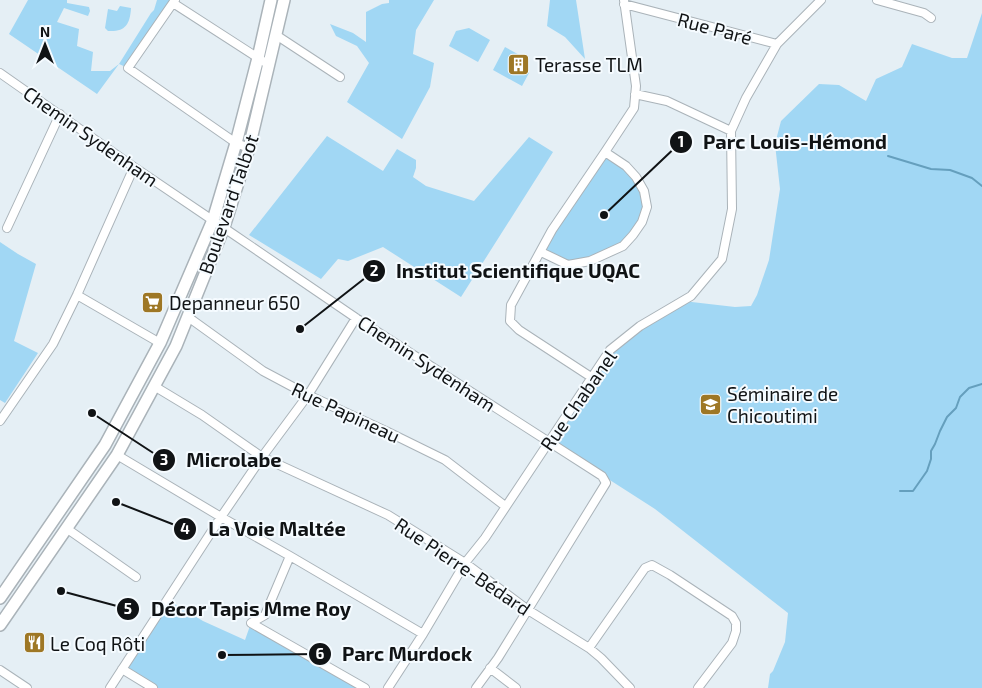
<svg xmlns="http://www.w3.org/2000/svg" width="982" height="688" font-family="'Exo 2',sans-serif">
<rect width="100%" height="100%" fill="#e5eff5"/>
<path fill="#a1d7f4" d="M 28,0 L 67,0 L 67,3 L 89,7 L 90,11 L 88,16 L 64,8 L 57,22 L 79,29 L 77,46 L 93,52 L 91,71 L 110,71 L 119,64 L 151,13 L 154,10 L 157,0 L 175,0 L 128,68 L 119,64 L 97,94 L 9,34 Z
M 389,0 L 434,0 L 416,30 L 413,54 L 434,63 L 430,87 L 402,139 L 347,102 L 369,63 L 357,46 L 336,36 L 330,24 L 353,33 L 366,42 L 366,12 L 382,4 L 389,3 Z
M 550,0 L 576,0 L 585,59 L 565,37 L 547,26 Z
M 120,6 L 131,8 C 130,25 125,32 108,31 L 105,28 L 108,9 L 117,11 Z
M 982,13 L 982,688 L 768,688 L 770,674 L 773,671 L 785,642 L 788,613 L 655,509 L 549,441 L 610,350 L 683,301 L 735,307 L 751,306 L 757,295 L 769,260 L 780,189 L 775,144 L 781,121 L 819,84 L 839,85 L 866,101 L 876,79 L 902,67 L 912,44 L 952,58 L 967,58 Z
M 469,28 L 490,40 L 478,62 L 449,46 L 456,31 Z
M 505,47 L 525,58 L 529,73 L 522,86 L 493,70 Z
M 327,136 L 383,171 L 397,149 L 416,160 L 416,168 L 413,177 L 426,186 L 474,201 L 529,137 L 553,152 L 461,297 L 383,247 L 348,261 L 338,259 L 321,279 L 249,235 Z
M 605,152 L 636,177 L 647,207 L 623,246 L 568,265 L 541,252 Z
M 0,242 L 18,254 L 36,264 L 14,341 L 38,353 L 5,403 L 0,400 Z
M 168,600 L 203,621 L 245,640 L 251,623 L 367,688 L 152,688 L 125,670 Z"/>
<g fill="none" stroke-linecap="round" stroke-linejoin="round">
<path stroke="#659fbd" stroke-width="2" d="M 888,156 L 931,169 L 950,170 L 972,178 L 982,186
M 900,491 L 913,491 L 927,471 L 931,459 L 931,451 L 935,444 L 940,431 L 947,417 L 956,408 L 960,397 L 969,388 L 982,384"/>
<defs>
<path id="minor" d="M 175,0 L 128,68 L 236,143 L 249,148
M 877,0 L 924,13 L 931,18
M 173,3 L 269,65
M 624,4 L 777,44
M 276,35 L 340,77
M 0,73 L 134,167 L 233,234 L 356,318 L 602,476 L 606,483 L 498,658 L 476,688
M 635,94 L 667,101 L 731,131
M 7,228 L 60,114
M 541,252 L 568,265 L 590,261 L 623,246 L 633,235 L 642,222 L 647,207 L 644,191 L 636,177 L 626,166 L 605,152
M 77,295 L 160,343
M 188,317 L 263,371 L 308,395 L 388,432 L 445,460 L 505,506
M 591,377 L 519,330 L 510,321 L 511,305 L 552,230 L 605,152 L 634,108 L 636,86 L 624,0
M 154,386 L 202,415 L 262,457 L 388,515 L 465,563 L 528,610 L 589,648 L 601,658 L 630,688
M 0,421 L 53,344 L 77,295 L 134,167
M 117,455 L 221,517 L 290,556 L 423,634
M 66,528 L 136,577
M 290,556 L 265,615 L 251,623 L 365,688
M 589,648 L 645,568 L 652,565 L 670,575 L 732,616 L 736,623 L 736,631 L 732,643 L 698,688
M 490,668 L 516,688
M 122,669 L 153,688
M 0,670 L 27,688
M 110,688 L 221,517 L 262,457 L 308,395 L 356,318
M 388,688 L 423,634 L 465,563 L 485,538 L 610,350 L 640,326 L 691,296 L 722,259 L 732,209 L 731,131 L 746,98 L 777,44 L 821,0"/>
<path id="secondary" d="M 0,598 L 105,445 L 160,343 L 213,220 L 236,143 L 258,58 L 271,0
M 0,625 L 117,455 L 176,346 L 224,227 L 249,148 L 284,0"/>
</defs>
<use href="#minor" stroke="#aab3b9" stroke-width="10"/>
<use href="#secondary" stroke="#aab3b9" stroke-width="14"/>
<use href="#minor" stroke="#fff" stroke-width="8"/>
<use href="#secondary" stroke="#fff" stroke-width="11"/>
</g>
<defs>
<symbol id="building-square" viewBox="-11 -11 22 22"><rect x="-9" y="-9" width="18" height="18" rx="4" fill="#9e7725" stroke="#f5fbff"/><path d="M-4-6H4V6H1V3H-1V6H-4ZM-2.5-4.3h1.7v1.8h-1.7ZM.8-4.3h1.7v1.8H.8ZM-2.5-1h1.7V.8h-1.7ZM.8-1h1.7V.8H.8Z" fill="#fff"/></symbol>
<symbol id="supermarket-square" viewBox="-11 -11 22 22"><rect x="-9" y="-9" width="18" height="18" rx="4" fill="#9e7725" stroke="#f5fbff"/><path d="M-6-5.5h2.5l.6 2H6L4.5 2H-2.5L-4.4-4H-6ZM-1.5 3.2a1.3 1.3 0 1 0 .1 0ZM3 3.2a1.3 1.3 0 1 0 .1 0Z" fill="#fff"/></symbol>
<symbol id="university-square" viewBox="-11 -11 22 22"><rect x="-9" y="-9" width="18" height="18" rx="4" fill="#9e7725" stroke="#f5fbff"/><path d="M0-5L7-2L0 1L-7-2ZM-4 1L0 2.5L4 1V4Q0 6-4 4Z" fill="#fff"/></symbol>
<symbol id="restaurant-square" viewBox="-11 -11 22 22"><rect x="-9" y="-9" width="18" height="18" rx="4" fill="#9e7725" stroke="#f5fbff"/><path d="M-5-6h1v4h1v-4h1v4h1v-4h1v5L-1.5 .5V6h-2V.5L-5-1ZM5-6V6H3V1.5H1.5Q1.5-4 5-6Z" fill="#fff"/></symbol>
</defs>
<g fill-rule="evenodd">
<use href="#building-square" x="506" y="52" width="25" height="25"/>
<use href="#supermarket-square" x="140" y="290" width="25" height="25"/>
<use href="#university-square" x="698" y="392" width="25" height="25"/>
<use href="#restaurant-square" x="22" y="630" width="25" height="25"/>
</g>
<g text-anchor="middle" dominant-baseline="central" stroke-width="4" stroke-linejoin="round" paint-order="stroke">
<g font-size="19" fill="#101315" stroke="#f5fbff">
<text transform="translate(715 28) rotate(15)">Rue Paré</text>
<text transform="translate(91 136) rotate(35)">Chemin Sydenham</text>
<text transform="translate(228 204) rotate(-71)">Boulevard Talbot</text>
<text transform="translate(427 363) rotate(33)">Chemin Sydenham</text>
<text transform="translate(578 400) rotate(-55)">Rue Chabanel</text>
<text transform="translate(346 412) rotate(25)">Rue Papineau</text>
<text transform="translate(463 566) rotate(34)">Rue Pierre-Bédard</text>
</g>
<g font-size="19" fill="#101315" stroke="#f5fbff" text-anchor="start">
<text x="535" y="64">Terasse TLM</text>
<text x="169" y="302">Depanneur 650</text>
<text x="727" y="393">Séminaire de<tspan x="727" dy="22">Chicoutimi</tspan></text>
<text x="50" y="643">Le Coq Rôti</text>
</g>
</g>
<path fill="none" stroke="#101315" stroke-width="2" d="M604 215L681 142M300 329L374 271M92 413L164 460M116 502L185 529M61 591L128 609M222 655L320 654"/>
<g fill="#101315" stroke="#f5fbff" stroke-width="2">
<circle cx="604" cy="215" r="5"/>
<circle cx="300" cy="329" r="5"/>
<circle cx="92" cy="413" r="5"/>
<circle cx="116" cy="502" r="5"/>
<circle cx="61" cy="591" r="5"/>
<circle cx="222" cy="655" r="5"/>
<circle cx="681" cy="142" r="12"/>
<circle cx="374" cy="271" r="12"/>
<circle cx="164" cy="460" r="12"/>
<circle cx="185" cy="529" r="12"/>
<circle cx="128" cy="609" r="12"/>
<circle cx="320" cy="654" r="12"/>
</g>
<g font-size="15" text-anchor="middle" font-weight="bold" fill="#fff">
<text x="681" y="147">1</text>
<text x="374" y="276">2</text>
<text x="164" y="465">3</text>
<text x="185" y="534">4</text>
<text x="128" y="614">5</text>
<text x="320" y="659">6</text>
</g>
<g font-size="20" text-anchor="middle" font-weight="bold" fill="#101315" stroke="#f5fbff" stroke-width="4" stroke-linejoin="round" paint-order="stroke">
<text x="795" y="149">Parc Louis-Hémond</text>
<text x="518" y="278">Institut Scientifique UQAC</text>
<text x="234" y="467">Microlabe</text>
<text x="277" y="536">La Voie Maltée</text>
<text x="251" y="616">Décor Tapis Mme Roy</text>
<text x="407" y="661">Parc Murdock</text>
</g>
<g transform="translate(45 45)" stroke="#f5fbff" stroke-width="4" paint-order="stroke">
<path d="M0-4L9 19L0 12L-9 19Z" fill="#101315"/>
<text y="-8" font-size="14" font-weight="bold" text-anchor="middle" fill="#101315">N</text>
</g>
</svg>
